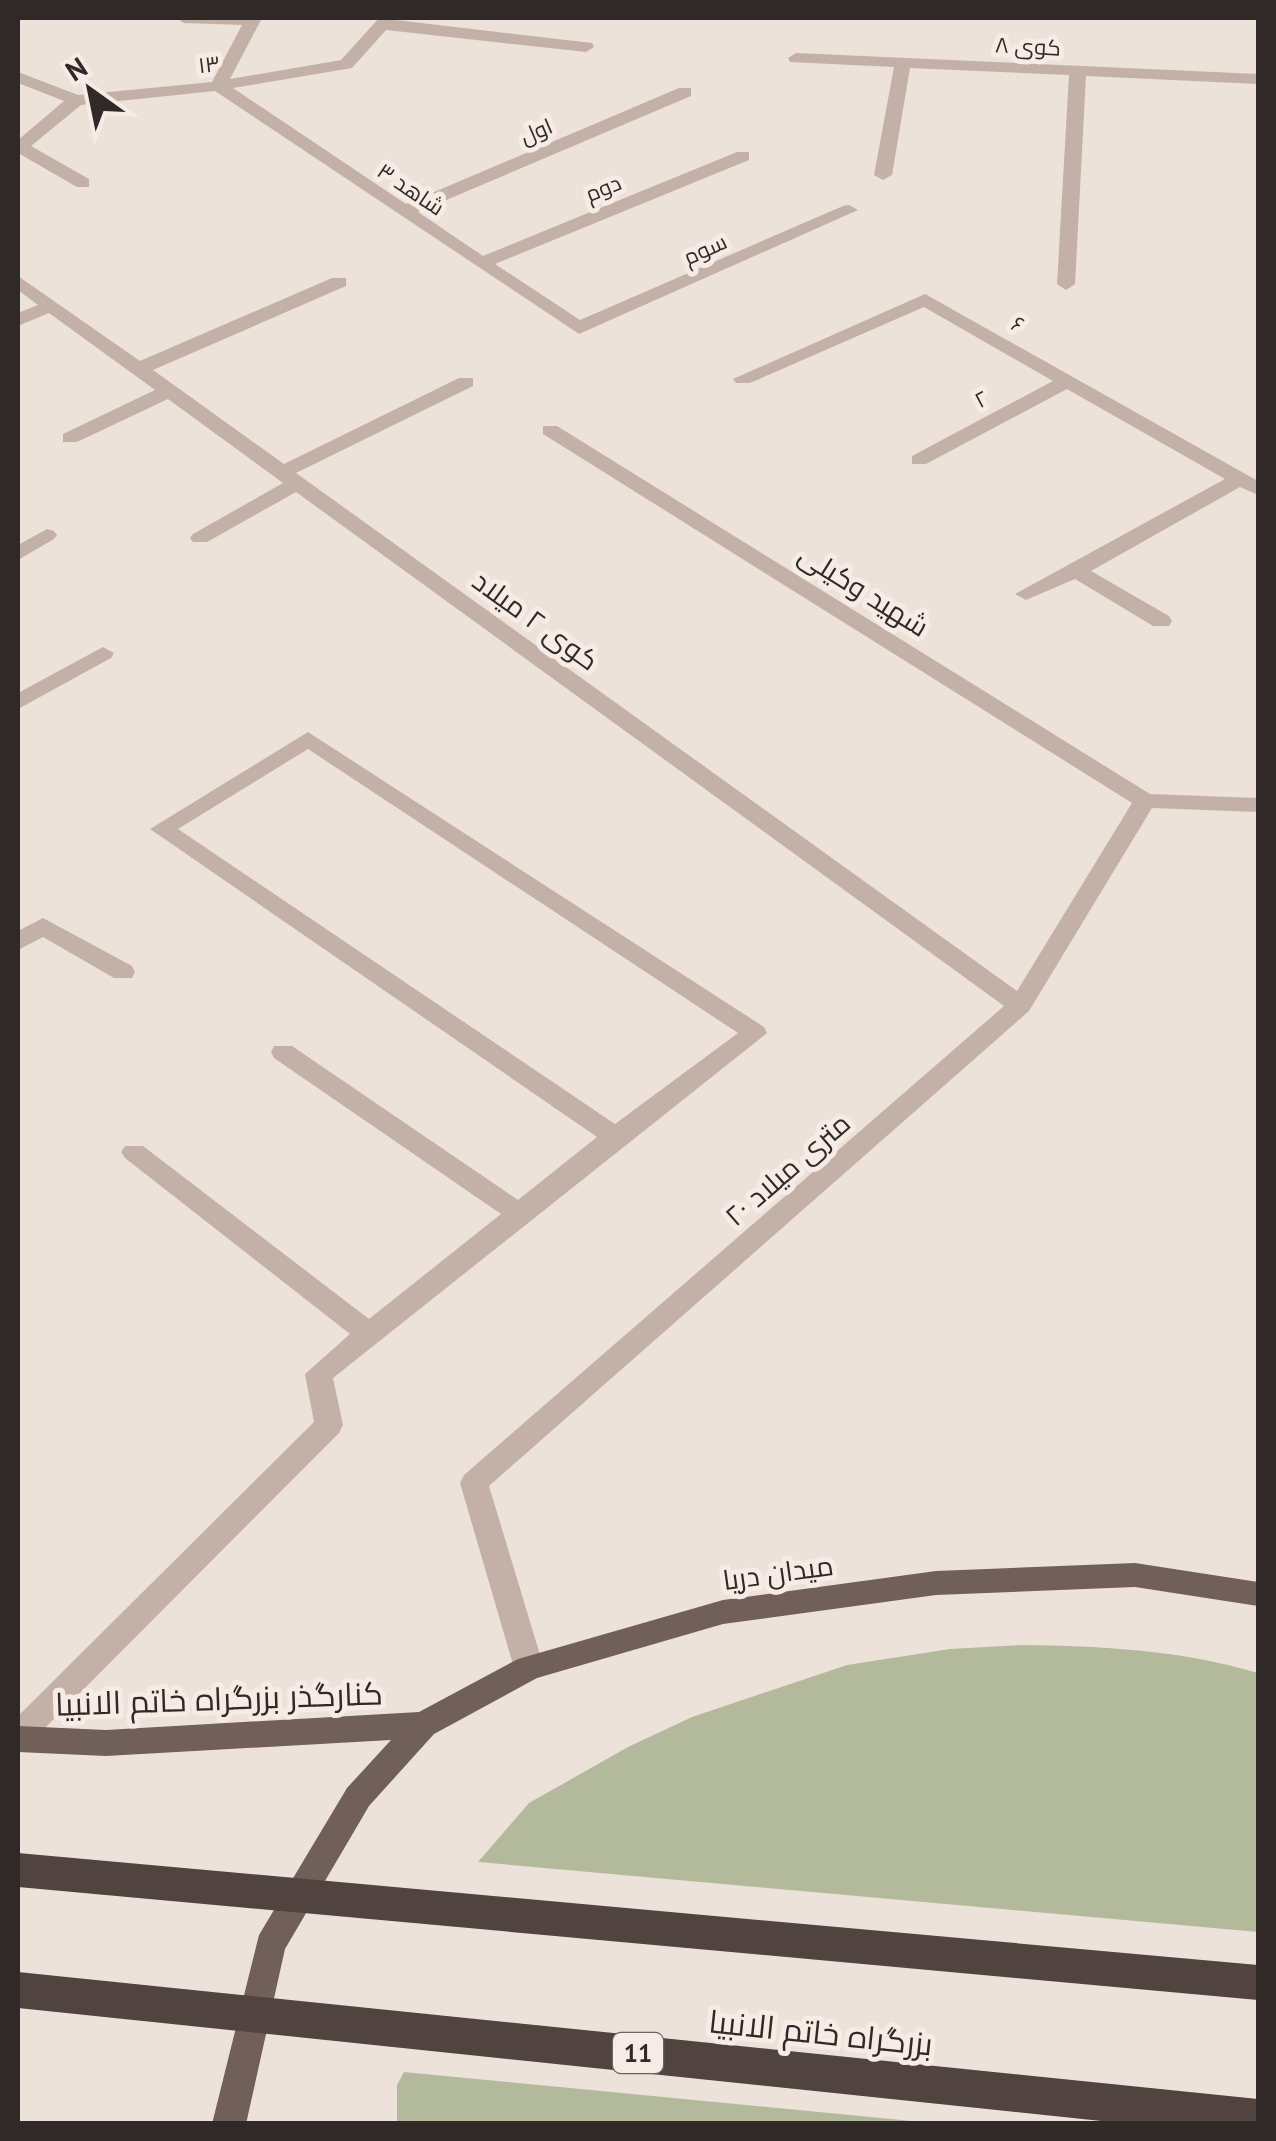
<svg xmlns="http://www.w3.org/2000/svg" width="1276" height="2141" font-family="'PT Sans',Cairo,sans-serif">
<rect width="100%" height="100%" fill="#ede2da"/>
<path fill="#b3ba9c" d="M 1021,1645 C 1102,1646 1181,1650 1258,1673 L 1258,1932 L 478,1862 L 529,1803 L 628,1747 L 692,1717 L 847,1665 L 950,1649 Z
M 404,2072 L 933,2123 L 397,2123 L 397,2085 Z"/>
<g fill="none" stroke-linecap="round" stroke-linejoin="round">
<path fill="#c3b1a8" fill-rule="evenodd" d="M 176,18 L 262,18 L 230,79 L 341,60 L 379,18 L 592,43 L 594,47 L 586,52 L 386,30 L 352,68 L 233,88 L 406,204 L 679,88 L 691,88 L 691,96 L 418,212 L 483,256 L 737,152 L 749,152 L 749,160 L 495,264 L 580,320 L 843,206 L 849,205 L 858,210 L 579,334 L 215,91 L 81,105 L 31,146 L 89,179 L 89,187 L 77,187 L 18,153 L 18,140 L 64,101 L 18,83 L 18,72 L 78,95 L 212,82 L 242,25 L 184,23 Z
M 796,53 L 1258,74 L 1258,84 L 1086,76 L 1075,284 L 1066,290 L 1057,284 L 1069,75 L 910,68 L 892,175 L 883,180 L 874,175 L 894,67 L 790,62 L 788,58 Z
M 18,276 L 140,361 L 332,278 L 346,278 L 346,286 L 153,370 L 284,464 L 459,378 L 473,378 L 473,386 L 296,473 L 1017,991 L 1132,803 L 543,434 L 543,426 L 557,426 L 1150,794 L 1258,798 L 1258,812 L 1152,808 L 1029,1011 L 489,1486 L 544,1668 L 540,1677 L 529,1680 L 518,1677 L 514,1668 L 460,1483 L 464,1475 L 1004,1006 L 296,492 L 207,542 L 193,542 L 190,538 L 193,534 L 283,483 L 168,399 L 77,442 L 63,442 L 63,434 L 155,390 L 49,313 L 18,326 L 18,313 L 38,305 L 18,290 Z
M 925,294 L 1258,481 L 1258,495 L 1240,487 L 1091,571 L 1169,616 L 1172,621 L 1169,626 L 1153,626 L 1075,579 L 1026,600 L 1015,594 L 1225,479 L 1067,389 L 926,464 L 912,464 L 912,456 L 1053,381 L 924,307 L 750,383 L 736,383 L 733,379 Z
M 47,529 L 54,531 L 57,535 L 54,539 L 18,560 L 18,545 Z
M 103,647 L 114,653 L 111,658 L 18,709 L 18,693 Z
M 308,732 L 764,1027 L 767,1033 L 333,1378 L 343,1425 L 339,1433 L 29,1744 L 18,1748 L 18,1716 L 314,1422 L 305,1374 L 350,1334 L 125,1158 L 121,1152 L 125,1146 L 143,1146 L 369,1319 L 501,1214 L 274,1058 L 271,1052 L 274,1046 L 292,1046 L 518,1200 L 597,1137 L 150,829 ZM 308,749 L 738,1033 L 615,1124 L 178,829 Z
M 43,918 L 132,966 L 135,972 L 132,978 L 114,978 L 43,937 L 18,950 L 18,931 Z"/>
<path fill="#715f5a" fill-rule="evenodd" d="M 1135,1563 L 1258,1582 L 1258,1606 L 1135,1587 L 936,1595 L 723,1624 L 537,1678 L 434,1734 L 369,1806 L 285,1949 L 246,2124 L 212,2124 L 259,1935 L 347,1788 L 391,1740 L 106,1756 L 18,1752 L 18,1726 L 106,1730 L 419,1712 L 518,1659 L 723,1600 L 936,1571 Z"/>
<path fill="#51433f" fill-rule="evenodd" d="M 18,1853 L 1258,1965 L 1258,2000 L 18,1887 Z
M 18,1972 L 1258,2099 L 1258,2124 L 1130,2124 L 18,2008 Z"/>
</g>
<g text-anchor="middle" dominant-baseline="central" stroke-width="10" stroke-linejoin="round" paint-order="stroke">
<g font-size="22" fill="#312927" stroke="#f6ece5">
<text transform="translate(1028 46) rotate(3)">کوی ۸</text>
<text transform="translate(209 64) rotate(-7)">۱۳</text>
<text transform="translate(536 131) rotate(-23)">اول</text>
<text transform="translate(603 188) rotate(-22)">دوم</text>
<text transform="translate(411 189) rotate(34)">شاهد ۳</text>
<text transform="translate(705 249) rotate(-24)">سوم</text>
<text transform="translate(1018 324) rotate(30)">۶</text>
<text transform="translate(981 399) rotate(-28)">۲</text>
</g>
<rect fill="#f6ece5" stroke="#6c6460" stroke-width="2.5" x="613" y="2033" width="50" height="40" rx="8"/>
<g font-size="25" font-weight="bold" fill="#312927">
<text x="638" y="2053">11</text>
</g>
<g font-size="28" fill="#312927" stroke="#f6ece5">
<text transform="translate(864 590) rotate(32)">شهید وکیلی</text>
<text transform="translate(536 620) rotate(36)">کوی ۲ میلاد</text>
<text transform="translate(787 1169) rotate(-41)">۲۰ متری میلاد</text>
<text transform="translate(778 1572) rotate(-8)">میدان دریا</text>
</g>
<g font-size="32" fill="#312927" stroke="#f6ece5">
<text transform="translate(219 1698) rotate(-2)">کنارگذر بزرگراه خاتم الانبیا</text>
<text transform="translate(821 2032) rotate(6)">بزرگراه خاتم الانبیا</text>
</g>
</g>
<rect width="1276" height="2141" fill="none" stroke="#312927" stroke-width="40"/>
<g transform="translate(90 90) rotate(327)" stroke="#f6ece5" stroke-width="8" paint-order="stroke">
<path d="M0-8L18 38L0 25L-18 38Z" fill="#312927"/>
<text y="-15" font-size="28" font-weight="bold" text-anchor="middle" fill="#312927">N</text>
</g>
</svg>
